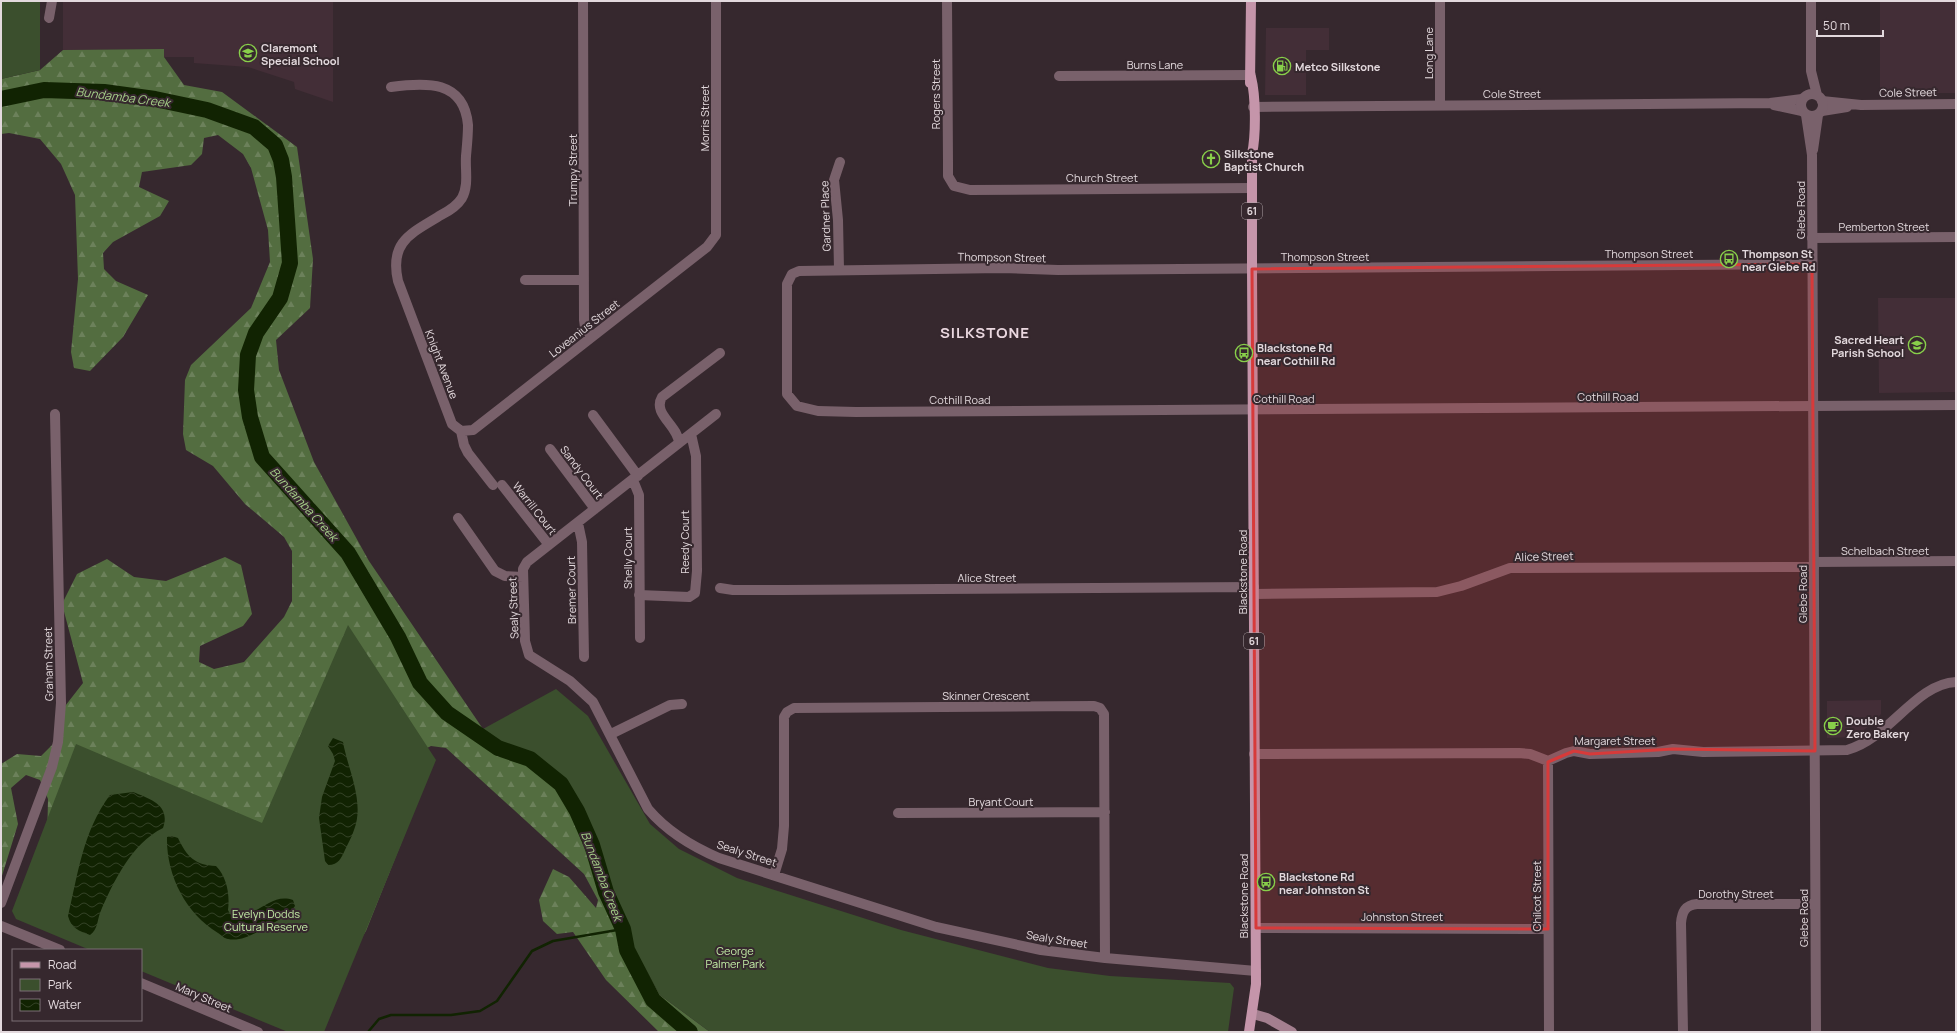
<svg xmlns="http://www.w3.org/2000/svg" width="1957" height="1033" font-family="Manrope,sans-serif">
<defs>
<pattern id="forest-firs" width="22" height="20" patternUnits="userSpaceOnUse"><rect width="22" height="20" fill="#536d40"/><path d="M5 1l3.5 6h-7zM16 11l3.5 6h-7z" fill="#6c815b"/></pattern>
<pattern id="water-waves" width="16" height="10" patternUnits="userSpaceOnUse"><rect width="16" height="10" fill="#112302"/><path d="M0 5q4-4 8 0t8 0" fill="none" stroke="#344226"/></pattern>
</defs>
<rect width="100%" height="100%" fill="#36282e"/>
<path fill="#432e37" d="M 63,1 L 333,1 L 333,102 L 295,89 L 294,82 L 248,67 L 194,63 L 194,57 L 164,57 L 164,49 L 63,50 Z
M 1880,1 L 1956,1 L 1956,93 L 1880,93 Z
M 1266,28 L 1329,28 L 1329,50 L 1306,50 L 1306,95 L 1265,95 Z
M 1878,298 L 1956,298 L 1956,392 L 1879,393 Z
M 1881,700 L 1881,714 L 1871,725 L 1853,737 L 1827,738 L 1827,701 Z"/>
<path fill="url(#forest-firs)" d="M 164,49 L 164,57 L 184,85 L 222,92 L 297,147 L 313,259 L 310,308 L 276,340 L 279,370 L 314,462 L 369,561 L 483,729 L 503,742 L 526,750 L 566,780 L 598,841 L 623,929 L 660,995 L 710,1032 L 659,1032 L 606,980 L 573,932 L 557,934 L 543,921 L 539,900 L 553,869 L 569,877 L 596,908 L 598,900 L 584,874 L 446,748 L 431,746 L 417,753 L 418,801 L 366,931 L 351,954 L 141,950 L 47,844 L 48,799 L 40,780 L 26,775 L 11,788 L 18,824 L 1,879 L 1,764 L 17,754 L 41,756 L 54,743 L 62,710 L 83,683 L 62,604 L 77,574 L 107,559 L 134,577 L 166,581 L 225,557 L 241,565 L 252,614 L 243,626 L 200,646 L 199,662 L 214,669 L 244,662 L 284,617 L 292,601 L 292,551 L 284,537 L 245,504 L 213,466 L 186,450 L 183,434 L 185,380 L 191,365 L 251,308 L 270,262 L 268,230 L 251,168 L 243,154 L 218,135 L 204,138 L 202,154 L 191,165 L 142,172 L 139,187 L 169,201 L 160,216 L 113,242 L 103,253 L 104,269 L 116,281 L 148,295 L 123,337 L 90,371 L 74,368 L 71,352 L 78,279 L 75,195 L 61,164 L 40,139 L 9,133 L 1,134 L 1,79 L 40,70 L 63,50 Z"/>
<path fill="#3b4f2d" d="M 1,1 L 40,1 L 40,70 L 1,79 Z
M 348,625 L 436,760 L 324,1032 L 288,1032 L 141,971 L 141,950 L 90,950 L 16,919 L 12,911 L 76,744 L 262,823 Z
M 556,689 L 588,716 L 650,824 L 679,849 L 737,878 L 901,930 L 1048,968 L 1110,976 L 1230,983 L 1234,988 L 1228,1032 L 710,1032 L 660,995 L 623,929 L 598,841 L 566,780 L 526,750 L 503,742 L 483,729 Z"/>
<path fill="url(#water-waves)" d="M 333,738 L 343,742 C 348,770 365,802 354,830 C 352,837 348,843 345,850 C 341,858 339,865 328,865 L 325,861 L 319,818 L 322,797 L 335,761 L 333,754 L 328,746 Z
M 133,792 C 150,799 171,805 163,828 C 132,843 113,882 100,913 C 97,921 98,929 90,935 C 79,931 71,928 68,916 C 78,874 83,831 110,795 Z
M 172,836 L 178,838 C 187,857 195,865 216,866 C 227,877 230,895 228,910 L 230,914 C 236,914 242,915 249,913 C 265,908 275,894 293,900 L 295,906 C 288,916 277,921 266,927 C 256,933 241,942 228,939 C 225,939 221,935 218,933 C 185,913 166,874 167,837 Z"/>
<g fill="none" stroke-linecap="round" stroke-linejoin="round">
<path stroke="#112302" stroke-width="2.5" d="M 368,1032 L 379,1019 L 391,1015 L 451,1015 L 480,1011 L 497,1001 L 532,951 L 553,941 L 623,929"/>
<path stroke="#112302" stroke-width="16" d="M 1,99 L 44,90 L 104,92 L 155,99 L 207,110 L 254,127 L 275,145 L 281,160 L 284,177 L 290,263 L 280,298 L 256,333 L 248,355 L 246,390 L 250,417 L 262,457 L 348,553 L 398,637 L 420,683 L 447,713 L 498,748 L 530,759 L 561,784 L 577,811 L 592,845 L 606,892 L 623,929 L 627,950 L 653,1000 L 690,1032"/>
<path stroke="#79616b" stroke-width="10" d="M 583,1 L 584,320 L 585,327 L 591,337
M 947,1 L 948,164 L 948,176 L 954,186 L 970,190 L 1252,188
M 1440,1 L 1440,106
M 49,18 L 52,1
M 1059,76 L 1251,75
M 391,87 C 426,82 464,80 468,125 C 468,136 467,145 466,156 C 465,170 469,185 462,198 C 457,206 449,211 441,215 C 412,233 389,241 398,281 L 452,424 L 461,431 L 464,445 L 468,453 L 493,485
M 1822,101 L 1861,105 L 1956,104
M 1774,105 L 1802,111
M 1253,107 L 1770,103 L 1802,99
M 1822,111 L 1847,107
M 1812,238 L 1956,237
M 1812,264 L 1058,270 L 1002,268 L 799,271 L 792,274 L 787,284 L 787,394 L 797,406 L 818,411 L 856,412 L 1956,405
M 839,269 L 838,220 L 834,180 L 840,162
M 525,280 L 584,280
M 716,414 L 527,562 L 523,569 L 525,641 L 529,655 L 570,681 L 593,702 L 648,809 C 666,830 693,847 719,858 L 936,927 L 1041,950 L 1105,958 L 1256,971
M 593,415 L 638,476
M 461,431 L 473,430 L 707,247 L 716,235 L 716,1
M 679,443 C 678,425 652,414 662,397 L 720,353
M 550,449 L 595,509
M 633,480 L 639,495 L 640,638
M 502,485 L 549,545
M 458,518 L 495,571 L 505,576 L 523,577
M 578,523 L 582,542 L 584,657
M 1814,562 L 1956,561
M 720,588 L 733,590 L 784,590 L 1254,587
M 1254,594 L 1437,592 L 1461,586 L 1510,568 L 1814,567
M 639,595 L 689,597 L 695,593 L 697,571 L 696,456 L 691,434
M 611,734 L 670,705 L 682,704
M 1254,754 L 1519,753 L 1530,754 L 1548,761 L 1566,753 L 1574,751 L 1590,754 L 1658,752 L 1673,749 L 1703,752 L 1847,750 C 1890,738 1915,684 1956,682
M 1548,761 L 1549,1032
M 898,813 L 1105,812
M 774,875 L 782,849 L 784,826 L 784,717 L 787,712 L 794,708 L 1094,706 L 1100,708 L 1104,714 L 1105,958
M 1,903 L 52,767 L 58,742 L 61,703 L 55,414
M 1,926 L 60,950
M 1256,928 L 1548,929
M 141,983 L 258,1032
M 1683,1032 L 1681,923 C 1682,912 1685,905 1697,904 L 1815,904"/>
<path stroke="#79616b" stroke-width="10" d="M 1811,1 L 1811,71 L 1817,95
M1801 105a11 11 0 1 1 22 0a11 11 0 1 1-22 0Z
M 1806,115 L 1812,155 L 1816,1032
M 1813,150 L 1818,115"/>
<path stroke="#a47f8f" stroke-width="10" d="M 1253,1014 L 1267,1018 L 1292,1032"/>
<path stroke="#c595aa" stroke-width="10" d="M 1250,83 L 1251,1
M 1249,1032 L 1256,984 L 1252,269 L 1252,154 C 1256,135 1256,97 1251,77"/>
</g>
<path fill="#d73a3a" fill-opacity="0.2" stroke="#d73a3a" stroke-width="3" stroke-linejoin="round" d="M 1812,264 L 1815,751 L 1673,749 L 1590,754 L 1574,751 L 1548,762 L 1548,929 L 1256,928 L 1252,269 Z"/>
<defs>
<symbol id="school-ring" viewBox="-11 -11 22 22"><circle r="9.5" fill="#36282e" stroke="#88cf4a" stroke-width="1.5"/><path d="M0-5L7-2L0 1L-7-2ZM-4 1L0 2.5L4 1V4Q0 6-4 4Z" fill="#88cf4a"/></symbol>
<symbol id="fuel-ring" viewBox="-11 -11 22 22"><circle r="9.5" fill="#36282e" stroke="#88cf4a" stroke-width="1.5"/><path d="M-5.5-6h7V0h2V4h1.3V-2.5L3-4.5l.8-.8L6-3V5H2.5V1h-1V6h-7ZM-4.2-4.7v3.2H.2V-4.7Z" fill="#88cf4a"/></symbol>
<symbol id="church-ring" viewBox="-11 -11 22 22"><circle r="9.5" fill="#36282e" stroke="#88cf4a" stroke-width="1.5"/><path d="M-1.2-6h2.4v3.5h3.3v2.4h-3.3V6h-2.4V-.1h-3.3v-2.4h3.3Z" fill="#88cf4a"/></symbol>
<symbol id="bus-ring" viewBox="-11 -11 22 22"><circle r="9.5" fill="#36282e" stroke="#88cf4a" stroke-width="1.5"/><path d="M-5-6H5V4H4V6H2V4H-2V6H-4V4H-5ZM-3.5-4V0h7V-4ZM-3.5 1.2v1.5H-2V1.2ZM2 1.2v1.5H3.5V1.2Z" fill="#88cf4a"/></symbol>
<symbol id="cafe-ring" viewBox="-11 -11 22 22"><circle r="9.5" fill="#36282e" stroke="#88cf4a" stroke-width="1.5"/><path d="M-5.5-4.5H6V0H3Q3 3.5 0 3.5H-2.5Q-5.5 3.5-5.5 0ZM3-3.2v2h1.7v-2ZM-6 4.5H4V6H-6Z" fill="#88cf4a"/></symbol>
</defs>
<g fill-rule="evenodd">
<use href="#school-ring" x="238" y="43" width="20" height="20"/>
<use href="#fuel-ring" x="1272" y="56" width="20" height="20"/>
<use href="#church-ring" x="1201" y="149" width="20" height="20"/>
<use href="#bus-ring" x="1719" y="249" width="20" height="20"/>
<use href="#school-ring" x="1907" y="335" width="20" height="20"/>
<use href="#bus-ring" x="1234" y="343" width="20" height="20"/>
<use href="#cafe-ring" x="1823" y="716" width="20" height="20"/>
<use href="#bus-ring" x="1256" y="872" width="20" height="20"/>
</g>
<g text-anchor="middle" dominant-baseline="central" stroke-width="4" stroke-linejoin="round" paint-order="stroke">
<g fill="#36282e" stroke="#afa4a8" stroke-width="1">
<rect x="1242" y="203" width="20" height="16" rx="3"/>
<rect x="1244" y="633" width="20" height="16" rx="3"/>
</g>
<g font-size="10" font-weight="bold" fill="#e3d9dd">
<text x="1252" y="211">61</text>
<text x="1254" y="641">61</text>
</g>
<g font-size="11" font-weight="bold" fill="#e3d9dd" stroke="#36282e" text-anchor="start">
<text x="261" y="47">Claremont<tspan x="261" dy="13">Special School</tspan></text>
<text x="1295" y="66">Metco Silkstone</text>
<text x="1224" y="153">Silkstone<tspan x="1224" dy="13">Baptist Church</tspan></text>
<text x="1742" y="253">Thompson St<tspan x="1742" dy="13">near Glebe Rd</tspan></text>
<text x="1904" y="339" text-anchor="end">Sacred Heart<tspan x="1904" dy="13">Parish School</tspan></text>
<text x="1257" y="347">Blackstone Rd<tspan x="1257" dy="13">near Cothill Rd</tspan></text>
<text x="1846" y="720">Double<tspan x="1846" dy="13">Zero Bakery</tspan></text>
<text x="1279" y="876">Blackstone Rd<tspan x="1279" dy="13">near Johnston St</tspan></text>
</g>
<g font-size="11" fill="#e3d9dd" stroke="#36282e">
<text transform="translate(1428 53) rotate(-90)">Long Lane</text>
<text x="1155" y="64">Burns Lane</text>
<text transform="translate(1908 92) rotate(-1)">Cole Street</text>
<text x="1512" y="93">Cole Street</text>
<text transform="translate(935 94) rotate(-90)">Rogers Street</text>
<text transform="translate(704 118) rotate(-90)">Morris Street</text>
<text transform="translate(572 170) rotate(-90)">Trumpy Street</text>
<text x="1102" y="177">Church Street</text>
<text transform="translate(1800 210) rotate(-90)">Glebe Road</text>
<text transform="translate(825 216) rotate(-92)">Gardner Place</text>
<text x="1884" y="226">Pemberton Street</text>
<text x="1649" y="253">Thompson Street</text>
<text x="1325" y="256">Thompson Street</text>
<text transform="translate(1002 257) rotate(1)">Thompson Street</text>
<text transform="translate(584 328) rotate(-38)">Loveanius Street</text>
<text transform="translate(442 364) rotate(69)">Knight Avenue</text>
<text x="1608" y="396">Cothill Road</text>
<text x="1284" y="398">Cothill Road</text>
<text x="960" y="399">Cothill Road</text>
<text transform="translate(582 472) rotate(53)">Sandy Court</text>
<text transform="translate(535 508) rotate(52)">Warrill Court</text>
<text transform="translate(684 542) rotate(-90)">Reedy Court</text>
<text x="1885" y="550">Schelbach Street</text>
<text transform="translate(1544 556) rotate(-1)">Alice Street</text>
<text transform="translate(627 558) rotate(-90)">Shelly Court</text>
<text transform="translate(1242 572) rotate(-90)">Blackstone Road</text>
<text x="987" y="577">Alice Street</text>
<text transform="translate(571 590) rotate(-91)">Bremer Court</text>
<text transform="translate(1802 594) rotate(-90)">Glebe Road</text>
<text transform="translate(513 608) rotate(-92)">Sealy Street</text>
<text transform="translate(48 664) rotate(-91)">Graham Street</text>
<text x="986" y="695">Skinner Crescent</text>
<text x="1615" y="740">Margaret Street</text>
<text x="1001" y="801">Bryant Court</text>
<text transform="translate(747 853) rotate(18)">Sealy Street</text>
<text x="1736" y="893">Dorothy Street</text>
<text transform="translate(1243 896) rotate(-90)">Blackstone Road</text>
<text transform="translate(1536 896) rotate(-90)">Chilcot Street</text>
<text x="1402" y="916">Johnston Street</text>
<text transform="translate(1803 918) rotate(-90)">Glebe Road</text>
<text transform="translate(1057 939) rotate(9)">Sealy Street</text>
<text transform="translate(204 997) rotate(23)">Mary Street</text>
</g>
<g font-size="11" fill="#c3eea6" stroke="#36282e">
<text x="266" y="913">Evelyn Dodds<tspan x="266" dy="13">Cultural Reserve</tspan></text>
<text x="735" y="950">George<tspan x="735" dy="13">Palmer Park</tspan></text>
</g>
<g font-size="12" font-style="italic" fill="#a5cf88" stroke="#36282e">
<text transform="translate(123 97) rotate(7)">Bundamba Creek</text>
<text transform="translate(304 504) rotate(48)">Bundamba Creek</text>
<text transform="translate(602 876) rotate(69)">Bundamba Creek</text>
</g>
<g font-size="15" font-weight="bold" letter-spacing="1" fill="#ead7df" stroke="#36282e">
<text x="985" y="332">SILKSTONE</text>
</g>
</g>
<rect width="1957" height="1033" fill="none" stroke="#e3d9dd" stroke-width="4"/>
<rect x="12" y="949" width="130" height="72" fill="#36282e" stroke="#7b6f74"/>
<rect x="20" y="962" width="20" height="6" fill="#c595aa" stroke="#7b6f74"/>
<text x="48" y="969" font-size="12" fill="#e3d9dd">Road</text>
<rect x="20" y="979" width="20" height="12" fill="#3b4f2d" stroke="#7b6f74"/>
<text x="48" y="989" font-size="12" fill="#e3d9dd">Park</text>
<rect x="20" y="999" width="20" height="12" fill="url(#water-waves)" stroke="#7b6f74"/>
<text x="48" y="1009" font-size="12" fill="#e3d9dd">Water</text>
<path d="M1817 30v6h66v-6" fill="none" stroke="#e3d9dd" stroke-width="2"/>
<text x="1823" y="30" font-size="12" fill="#e3d9dd" stroke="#36282e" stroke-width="3" paint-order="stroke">50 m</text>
</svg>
